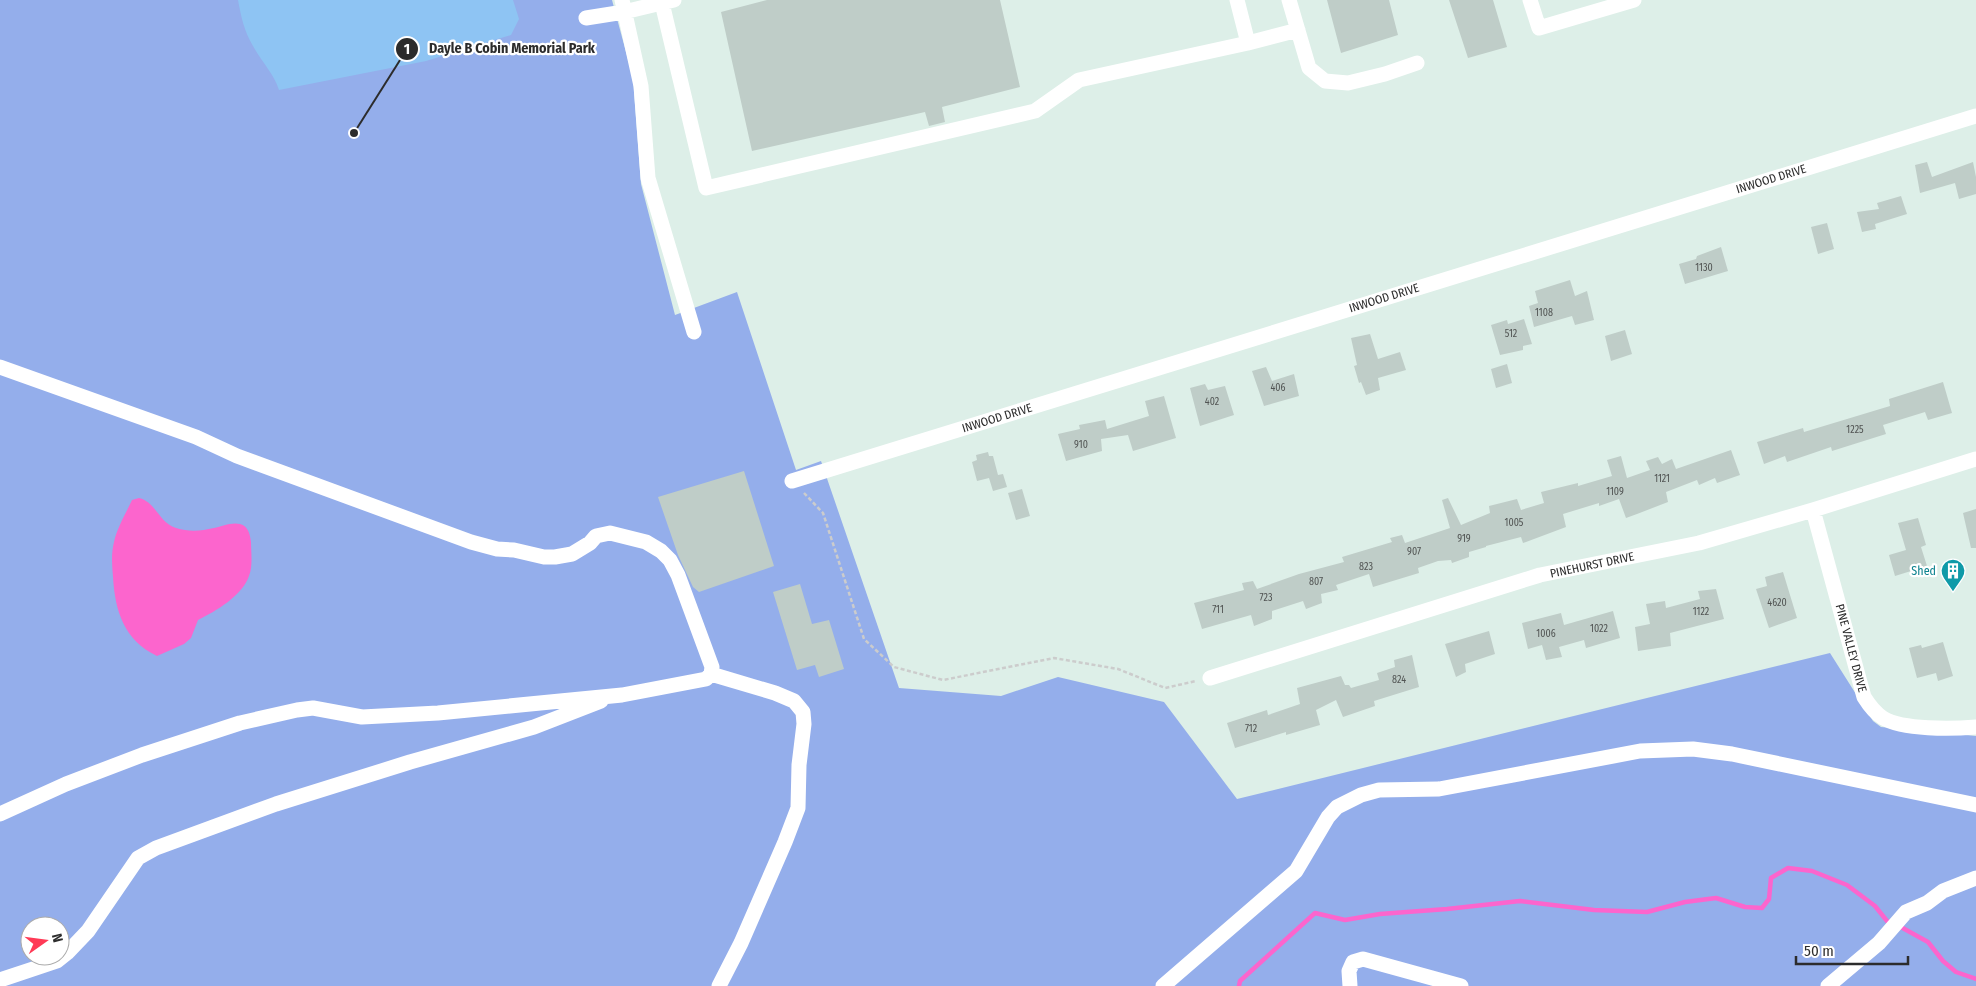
<svg xmlns="http://www.w3.org/2000/svg" width="1976" height="986" font-family="'Fira Sans Condensed',sans-serif">
<rect width="100%" height="100%" fill="#ddefe8"/>
<path fill="#94aeeb" fill-rule="evenodd" d="M 0,0 L 612,0 L 633,78 L 641,184 L 675,315 L 737,292 L 796,470 L 821,461 L 899,688 L 1001,696 L 1058,677 L 1164,702 L 1237,799 L 1830,653 L 1873,721 L 1881,727 L 1976,736 L 1976,986 L 0,986 ZM 30,926 L 60,926 L 60,956 L 30,956 Z"/>
<path fill="#8ec4f3" d="M 238,0 L 513,0 L 519,19 L 511,35 L 426,61 L 279,90 C 274,74 261,61 253,46 C 244,31 241,16 238,0 Z"/>
<path fill="#fc65cd" d="M 139,498 C 156,502 159,523 176,528 C 189,532 201,531 214,528 C 222,526 232,522 240,524 C 248,526 250,534 251,542 C 251,552 253,566 249,576 C 242,596 216,611 198,620 L 191,638 L 184,644 L 157,656 C 124,640 115,611 113,577 C 112,565 111,554 114,542 C 117,528 126,513 132,500 Z"/>
<g fill="none" stroke-linecap="round" stroke-linejoin="round">
<path stroke="#fc65cd" stroke-width="4.5" d="M 1899,926 L 1928,942 L 1943,961 L 1956,972 L 1976,979
M 1239,986 L 1240,981 L 1315,913 L 1345,920 L 1380,914 L 1447,909 L 1520,901 L 1594,910 L 1647,912 L 1685,902 L 1716,898 L 1745,907 L 1762,908 L 1769,899 L 1771,878 L 1788,868 L 1812,871 L 1847,885 L 1875,906 L 1887,921 L 1892,923"/>
</g>
<path fill="#bfcdc8" d="M 767,0 L 1000,0 L 1020,87 L 942,107 L 945,122 L 929,126 L 925,112 L 752,151 L 721,12 Z
M 1327,0 L 1389,0 L 1398,35 L 1341,53 Z
M 1449,0 L 1493,0 L 1507,47 L 1468,58 Z
M 1927,162 L 1932,177 L 1973,162 L 1976,177 L 1976,194 L 1959,199 L 1955,183 L 1920,193 L 1915,165 Z
M 1901,196 L 1907,214 L 1875,224 L 1876,229 L 1862,232 L 1857,212 L 1879,209 L 1877,203 Z
M 1827,223 L 1834,249 L 1818,254 L 1811,227 Z
M 1721,247 L 1728,271 L 1685,284 L 1679,264 L 1696,259 L 1697,256 Z
M 1570,280 L 1575,296 L 1587,291 L 1594,320 L 1575,325 L 1572,316 L 1534,327 L 1529,306 L 1538,303 L 1535,291 Z
M 1524,319 L 1532,344 L 1523,346 L 1523,350 L 1500,355 L 1491,325 L 1507,320 L 1508,324 Z
M 1625,330 L 1632,354 L 1611,361 L 1605,336 Z
M 1370,334 L 1378,359 L 1400,352 L 1406,370 L 1378,378 L 1380,390 L 1366,395 L 1361,382 L 1359,383 L 1354,366 L 1357,365 L 1351,338 Z
M 1507,364 L 1512,383 L 1496,388 L 1491,369 Z
M 1266,367 L 1272,381 L 1294,374 L 1299,396 L 1264,406 L 1252,371 Z
M 1943,382 L 1952,413 L 1928,420 L 1925,412 L 1883,425 L 1886,434 L 1832,451 L 1831,447 L 1787,462 L 1785,456 L 1764,464 L 1757,442 L 1803,428 L 1804,432 L 1890,406 L 1889,399 Z
M 1205,384 L 1208,390 L 1225,386 L 1234,415 L 1200,426 L 1190,388 Z
M 1164,396 L 1176,438 L 1133,451 L 1128,435 L 1101,439 L 1102,451 L 1066,461 L 1058,434 L 1080,429 L 1079,425 L 1105,420 L 1107,429 L 1149,416 L 1145,401 Z
M 1731,450 L 1740,475 L 1717,483 L 1715,478 L 1699,485 L 1697,480 L 1666,492 L 1668,502 L 1637,514 L 1626,518 L 1619,499 L 1599,506 L 1599,503 L 1563,514 L 1566,527 L 1523,543 L 1521,537 L 1486,546 L 1486,547 L 1469,552 L 1469,557 L 1452,563 L 1451,560 L 1438,561 L 1418,568 L 1419,573 L 1373,587 L 1369,574 L 1336,585 L 1338,590 L 1321,594 L 1322,603 L 1306,609 L 1303,601 L 1272,611 L 1272,619 L 1254,626 L 1251,615 L 1202,629 L 1194,603 L 1244,590 L 1242,583 L 1253,581 L 1257,589 L 1299,574 L 1344,562 L 1342,557 L 1392,542 L 1390,538 L 1402,535 L 1405,543 L 1450,528 L 1442,500 L 1448,498 L 1461,525 L 1490,513 L 1489,506 L 1517,499 L 1521,510 L 1544,503 L 1541,492 L 1578,483 L 1578,486 L 1612,476 L 1607,460 L 1621,456 L 1627,478 L 1650,470 L 1646,461 L 1658,457 L 1662,464 L 1672,459 L 1676,469 Z
M 988,452 L 989,456 L 993,456 L 998,475 L 1003,474 L 1007,487 L 993,491 L 989,478 L 977,481 L 972,462 L 977,460 L 976,455 Z
M 744,471 L 774,566 L 699,592 L 693,587 L 678,555 L 658,497 Z
M 1022,489 L 1030,516 L 1016,520 L 1008,493 Z
M 1976,509 L 1976,548 L 1971,548 L 1963,513 Z
M 1918,518 L 1926,545 L 1921,547 L 1927,566 L 1895,576 L 1889,555 L 1906,550 L 1898,523 Z
M 1783,572 L 1797,618 L 1769,628 L 1756,589 L 1767,586 L 1765,577 Z
M 800,584 L 812,624 L 829,620 L 844,669 L 819,677 L 815,665 L 797,670 L 773,592 Z
M 1716,589 L 1724,619 L 1670,633 L 1671,646 L 1638,651 L 1635,627 L 1650,624 L 1646,604 L 1665,601 L 1666,608 L 1700,599 L 1698,591 Z
M 1613,611 L 1620,638 L 1586,648 L 1584,640 L 1559,647 L 1562,657 L 1546,660 L 1542,645 L 1528,649 L 1522,623 L 1561,613 L 1564,625 Z
M 1489,631 L 1495,654 L 1465,664 L 1466,672 L 1456,677 L 1445,644 Z
M 1943,642 L 1953,676 L 1938,681 L 1936,673 L 1917,678 L 1909,648 L 1921,645 L 1922,648 Z
M 1412,655 L 1419,687 L 1374,701 L 1375,706 L 1343,717 L 1336,700 L 1316,710 L 1320,725 L 1286,735 L 1286,732 L 1235,748 L 1227,723 L 1267,710 L 1268,715 L 1300,704 L 1297,688 L 1341,676 L 1345,685 L 1349,685 L 1351,688 L 1379,680 L 1377,673 L 1395,667 L 1394,660 Z"/>
<g fill="none" stroke-linecap="round" stroke-linejoin="round">
<path stroke="#ccc" stroke-width="2.5" stroke-dasharray="4 2.5" stroke-linecap="butt" d="M 804,493 L 823,513 L 864,639 L 894,667 L 943,680 L 1054,658 L 1118,669 L 1165,688 L 1196,681"/>
<path stroke="#fff" stroke-width="15" d="M 622,0 L 641,86 L 648,178 L 694,332
M 1289,0 L 1309,68 L 1325,81 L 1348,83 L 1385,74 L 1417,63
M 1530,0 L 1539,28 L 1634,0
M 662,3 L 706,188 L 1035,111 L 1079,80 L 1248,43 L 1237,0
M 586,18 L 624,12 L 674,0
M 1248,43 L 1298,30
M 0,367 L 196,437 L 237,456 L 471,542 L 497,549 L 514,550 L 544,557 L 555,557 L 572,554 L 590,543 L 596,536 L 610,533 L 646,542 L 661,551 L 670,560 L 678,575 L 712,667 L 711,674 L 706,679 L 622,695 L 438,713 L 362,717 L 313,708 L 297,710 L 240,723 L 142,755 L 66,784 L 0,814
M 792,481 L 1976,116
M 1813,510 L 1864,697 C 1869,705 1875,713 1883,718 C 1903,730 1952,729 1976,727
M 711,674 L 775,693 L 794,701 L 803,712 L 804,724 L 799,765 L 798,808 L 785,842 L 741,943 L 719,986
M 1210,678 L 1540,575 L 1699,543 L 1813,510 L 1976,459
M 0,980 L 57,961 L 67,953 L 88,931 L 138,858 L 156,848 L 276,804 L 410,762 L 534,727 L 601,701
M 1163,986 L 1296,871 L 1328,817 L 1337,807 L 1361,795 L 1379,790 L 1439,789 L 1640,751 L 1693,749 L 1732,754 L 1976,805
M 1350,986 L 1349,971 L 1353,962 L 1363,959 L 1461,986
M 1828,986 L 1879,943 L 1906,912 L 1927,903 L 1943,891 L 1976,878"/>
</g>
<defs>
<symbol id="building-pin" viewBox="-11 -11 22 30"><path d="M0 17L-7.5 6A9.5 9.5 0 1 1 7.5 6Z" fill="#0f9aa8" stroke="#fff"/><path d="M-4-6H4V6H1V3H-1V6H-4ZM-2.5-4.3h1.7v1.8h-1.7ZM.8-4.3h1.7v1.8H.8ZM-2.5-1h1.7V.8h-1.7ZM.8-1h1.7V.8H.8Z" fill="#fff"/></symbol>
</defs>
<g fill-rule="evenodd">
<use href="#building-pin" x="1939" y="557" width="28" height="38"/>
</g>
<g text-anchor="middle" dominant-baseline="central" stroke-width="4.5" stroke-linejoin="round" paint-order="stroke">
<g font-size="10" fill="#515453">
<text x="1704" y="268">1130</text>
<text x="1544" y="313">1108</text>
<text x="1511" y="334">512</text>
<text x="1278" y="388">406</text>
<text x="1212" y="402">402</text>
<text x="1855" y="430">1225</text>
<text x="1081" y="445">910</text>
<text x="1662" y="479">1121</text>
<text x="1615" y="492">1109</text>
<text x="1514" y="523">1005</text>
<text x="1464" y="539">919</text>
<text x="1414" y="552">907</text>
<text x="1366" y="567">823</text>
<text x="1316" y="582">807</text>
<text x="1266" y="598">723</text>
<text x="1777" y="603">4620</text>
<text x="1218" y="610">711</text>
<text x="1701" y="612">1122</text>
<text x="1599" y="629">1022</text>
<text x="1546" y="634">1006</text>
<text x="1399" y="680">824</text>
<text x="1251" y="729">712</text>
</g>
<g font-size="12" fill="#2c2c2c" stroke="#fff">
<text transform="translate(1771 179) rotate(-17)">INWOOD DRIVE</text>
<text transform="translate(1384 298) rotate(-17)">INWOOD DRIVE</text>
<text transform="translate(997 418) rotate(-17)">INWOOD DRIVE</text>
<text transform="translate(1592 565) rotate(-12)">PINEHURST DRIVE</text>
<text transform="translate(1851 648) rotate(75)">PINE VALLEY DRIVE</text>
</g>
<g font-size="12" fill="#0d838f" stroke="#fff" text-anchor="end">
<text x="1936" y="571">Shed</text>
</g>
</g>
<path fill="none" stroke="#2c2c2c" stroke-width="2" d="M354 133L407 49"/>
<g fill="#2c2c2c" stroke="#fff" stroke-width="2">
<circle cx="354" cy="133" r="5"/>
<circle cx="407" cy="49" r="12"/>
</g>
<g font-size="15" text-anchor="middle" font-weight="bold" fill="#fff">
<text x="407" y="54">1</text>
</g>
<g font-size="14" text-anchor="middle" font-weight="bold" fill="#2c2c2c" stroke="#fff" stroke-width="4.5" stroke-linejoin="round" paint-order="stroke">
<text x="512" y="53">Dayle B Cobin Memorial Park</text>
</g>
<g transform="translate(45 941) rotate(76)"><circle r="24" fill="#ffffff" stroke="#ababab"/>
<path d="M0-4L9 19L0 12L-9 19Z" fill="#ff3a56"/>
<text y="-8" font-size="14" font-weight="bold" text-anchor="middle" fill="#2c2c2c">N</text>
</g>
<path d="M1796 956v8h112v-8" fill="none" stroke="#2c2c2c" stroke-width="2.5"/>
<text x="1804" y="956" font-size="15" fill="#2c2c2c" stroke="#ffffff" stroke-width="4" paint-order="stroke">50 m</text>
</svg>
